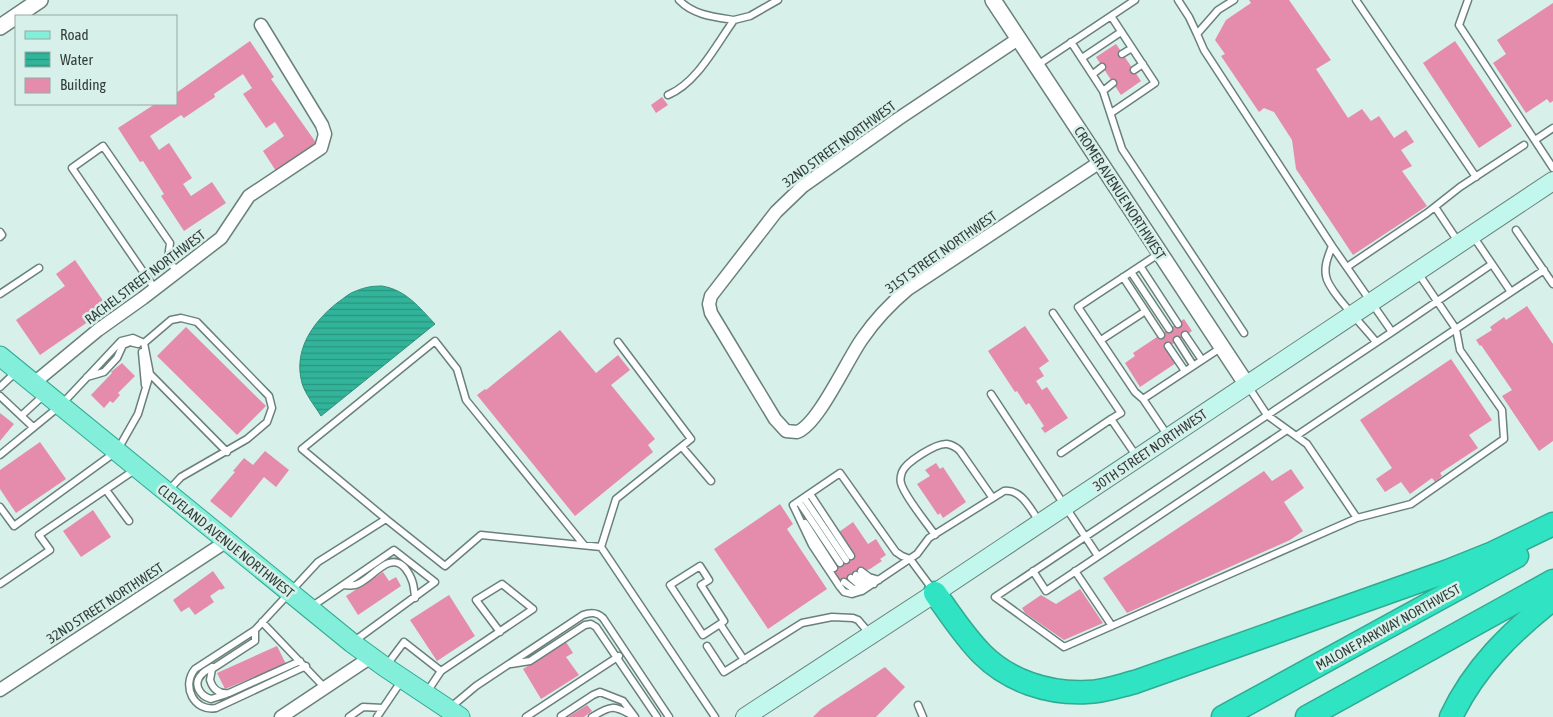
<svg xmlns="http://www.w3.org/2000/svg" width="1553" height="717" font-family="'Asap Condensed',sans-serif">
<defs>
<pattern id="water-rules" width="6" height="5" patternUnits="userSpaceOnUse" patternTransform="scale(1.25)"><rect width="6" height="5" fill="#31b49a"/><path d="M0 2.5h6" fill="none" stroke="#2a947f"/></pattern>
</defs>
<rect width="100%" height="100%" fill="#d7f0e9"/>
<path fill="url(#water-rules)" stroke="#32917e" d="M 382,286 C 406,290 419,307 435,324 L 321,416 C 315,406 305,394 302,383 C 293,350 313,322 337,303 C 343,299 349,293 356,291 C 365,287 373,286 382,286 Z"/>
<path fill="#e58bac" d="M 1249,0 L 1289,0 L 1331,60 L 1316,69 L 1348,118 L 1362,109 L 1371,121 L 1379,116 L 1394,138 L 1406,130 L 1414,142 L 1401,150 L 1412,166 L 1402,171 L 1427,206 L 1353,255 L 1296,169 L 1292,140 L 1274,112 L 1264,108 L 1259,112 L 1221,56 L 1225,54 L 1215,40 L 1226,20 L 1251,3 Z
M 1553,3 L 1553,101 L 1550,103 L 1547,99 L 1526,113 L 1493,63 L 1506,54 L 1497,40 Z
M 250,41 L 274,77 L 271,79 L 317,144 L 276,171 L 263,151 L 284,136 L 275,122 L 266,128 L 243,94 L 252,88 L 243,74 L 214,94 L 215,97 L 184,118 L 181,115 L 150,136 L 159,150 L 169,143 L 192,178 L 183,184 L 191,196 L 212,182 L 226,203 L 184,231 L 161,196 L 164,194 L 143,161 L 140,162 L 118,128 L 155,104 L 176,104 L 176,93 Z
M 1455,41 L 1512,126 L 1479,148 L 1423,63 Z
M 1116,44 L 1141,81 L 1121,95 L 1096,57 Z
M 662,97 L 668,105 L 656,113 L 651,105 Z
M 75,260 L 108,308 L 40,355 L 16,320 L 65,286 L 56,274 Z
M 1527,306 L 1553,344 L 1553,441 L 1539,451 L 1502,396 L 1512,390 L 1481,345 L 1480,346 L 1476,340 L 1492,330 L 1490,327 L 1504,317 L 1506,320 Z
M 1184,319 L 1192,331 L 1166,348 L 1176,363 L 1140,387 L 1125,363 L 1135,356 L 1133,353 Z
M 1025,326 L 1049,361 L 1039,368 L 1044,376 L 1036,381 L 1042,390 L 1047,387 L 1068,418 L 1045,433 L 1041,428 L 1044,426 L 1029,403 L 1026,405 L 1017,391 L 1015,392 L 988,351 Z
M 186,327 L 266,406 L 237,435 L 157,356 Z
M 560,330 L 596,373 L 618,355 L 630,370 L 611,385 L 655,439 L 648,445 L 653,452 L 575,516 L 477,395 L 485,389 L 486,390 Z
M 1451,359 L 1492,420 L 1469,435 L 1478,448 L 1440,473 L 1442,476 L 1435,482 L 1432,478 L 1410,494 L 1401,482 L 1385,492 L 1376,479 L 1392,468 L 1360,420 Z
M 122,363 L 135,376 L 118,393 L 120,395 L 113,403 L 110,401 L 104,408 L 91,395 L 112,373 L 111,372 Z
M 0,413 L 14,424 L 0,441 Z
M 40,442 L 66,479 L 16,513 L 0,489 L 0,470 Z
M 265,451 L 289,470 L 276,487 L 264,477 L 231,518 L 210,501 L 235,472 L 233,471 L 244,458 L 253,465 Z
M 936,463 L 940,469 L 943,467 L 966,502 L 943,518 L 940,513 L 938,515 L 917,484 L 930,476 L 925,470 Z
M 1291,469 L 1304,488 L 1284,502 L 1303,531 L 1290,540 L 1127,613 L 1103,578 L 1264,471 L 1272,481 Z
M 780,504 L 793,524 L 787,529 L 827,589 L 768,629 L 714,549 Z
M 93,510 L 111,537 L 81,557 L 63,531 Z
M 853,522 L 868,544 L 876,539 L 886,555 L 880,559 L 882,561 L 870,569 L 865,571 L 863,570 L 841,585 L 831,570 L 854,554 L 839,532 Z
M 213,571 L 225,588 L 221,590 L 220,589 L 210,596 L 214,602 L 195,615 L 189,607 L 181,612 L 173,600 Z
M 383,572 L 389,581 L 396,577 L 401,586 L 358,615 L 346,596 Z
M 1080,589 L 1103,623 L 1064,640 L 1025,613 L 1022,608 L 1041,595 L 1056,604 Z
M 449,595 L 475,636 L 437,661 L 410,620 Z
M 566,642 L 573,653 L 566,657 L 579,675 L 541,699 L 523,669 Z
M 277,646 L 286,664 L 225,689 L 217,673 Z
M 885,667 L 905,687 L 876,717 L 813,717 L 821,709 Z
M 587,705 L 592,711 L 584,717 L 568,717 Z"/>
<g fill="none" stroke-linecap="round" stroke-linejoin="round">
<defs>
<path id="service" d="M 1178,0 L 1189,17 L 1197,34
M 1234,0 L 1218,10 L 1197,34 L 1204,50 L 1332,246 L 1392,332
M 1356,0 L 1476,177
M 1468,0 L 1459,25 L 1553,168
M 1111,16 L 1155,83 L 1111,113
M 734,20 L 750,16 L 778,0
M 1071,42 L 1103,91 L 1122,149 L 1244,333
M 1122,54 L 1132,48
M 1082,58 L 1121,32
M 1036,66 L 1135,0
M 1134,70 L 1143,64
M 1093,74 L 1102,67
M 1103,91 L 1113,83
M 668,95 C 697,83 716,45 734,20 C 714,17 693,15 679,0
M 1535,140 L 1553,128
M 1435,207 L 1459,243
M 1516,230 L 1553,284
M 0,232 L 2,235 L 0,237
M 1473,236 L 1492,264
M 1332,246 C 1328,257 1324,265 1326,276 C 1328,291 1365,327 1376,342
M 1140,266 L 1178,324
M 1347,267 L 1427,213 L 1460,187 L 1524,145
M 1131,272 L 1169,329
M 1123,277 L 1161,335
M 155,289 L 72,168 L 103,146 L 170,243 L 168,259 L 177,272
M 1511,292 L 1544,270
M 0,294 L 39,268
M 1053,313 L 1121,413 L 1111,419 L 1137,457
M 1185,335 L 1202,360
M 1101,340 L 1141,314
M 1177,340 L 1193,365
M 144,343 L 171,320 L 181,318 L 197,322 L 269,396 L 272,408 L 267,422 L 247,439 L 181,477 L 168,491
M 1168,346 L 1185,371
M 142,352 L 145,385
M 87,377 L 104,372 L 117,358 L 123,345 L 130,342 L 138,344
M 1248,386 L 1267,415 L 1307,444 L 1357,518
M 0,387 L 17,371
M 991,394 L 1098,556
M 0,396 L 33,427
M 1143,399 L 1135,392 L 1078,307 L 1160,253
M 21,416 L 45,394
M 1168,436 L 1143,399 L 1222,347
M 1296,436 L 1511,292 L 1492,264 L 1392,332 L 995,597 L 1064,647 L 1357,518 L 1411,504 L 1504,439 L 1502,410 L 1460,350 L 1456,329 L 1418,273
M 682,447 L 711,481
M 1061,453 L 1111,419
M 0,455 L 61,405 L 121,341 L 133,338 L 144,343 L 150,374
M 106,490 L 129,521
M 810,494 L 851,556
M 804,498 L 846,560
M 799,502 L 840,563
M 0,507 L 14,526 L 117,451 L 138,414 L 150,374 L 227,452
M 386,519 L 302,449 L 435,341 L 457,369 L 466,400 L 584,545
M 805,523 L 834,568
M 935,535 C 927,523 904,496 901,483 C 900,480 901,475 902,472 C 906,462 936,443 947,444 C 953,445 956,447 960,451 L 992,497
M 601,547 L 616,499 L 691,439 L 618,342
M 861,571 L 869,577 L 879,580
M 1033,571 L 1046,591 L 1287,430
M 1075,571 L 1112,626
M 856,575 L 864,581 L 874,584
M 851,578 L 858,584 L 868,587
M 844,582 L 852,588 L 862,591
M 0,584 L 50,550 L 39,535 L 136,469
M 343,585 C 346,585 351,586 355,585 C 370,582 389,549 405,568 C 413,578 414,586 415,598
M 933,590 L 910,559 L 902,556 L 896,552 L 840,473 L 793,505 L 812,545 L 840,587 L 844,592 L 852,594 L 862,591 L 917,554 L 929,538 L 1004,491 C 1022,489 1030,509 1039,521
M 311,607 L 394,550 L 435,582 L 353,642
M 262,622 L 325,688
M 720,624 L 724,621 L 701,585 L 709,580 L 700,566 L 670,585 L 703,635 L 720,624 L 744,660
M 255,630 L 255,641 L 212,669 L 210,680 C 213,690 219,694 229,693 L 300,661
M 707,646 L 724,672 L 802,623 L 832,617 L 853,618 L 858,620 L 870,634
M 511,664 L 530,661 L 585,625 L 591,624 L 596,627 L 657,717
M 306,666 L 216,708 C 194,712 181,686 195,669 L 255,630 L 318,562 L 386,519 L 445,566 L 481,535 L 601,547 L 715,717
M 386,666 L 404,642 L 441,671 L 427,692
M 212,667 C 209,669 204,671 202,674 C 192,684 200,696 211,699 L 227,694
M 441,671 L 533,609 L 502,584 L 476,600 L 500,632
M 918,705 L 923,717
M 451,707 L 476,686 L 583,615 C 591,612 597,612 603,618 L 669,717
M 561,716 L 593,695 L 600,692 L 623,701 L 635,717
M 349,717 L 363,707 L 383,708
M 377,717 L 402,680
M 526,717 L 619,656
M 592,717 C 611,705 614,705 633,716"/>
<path id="minor" d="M 1018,39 L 898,119 L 803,186 L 776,212 L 711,296 L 709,304 L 711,313 L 775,419 L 786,431 L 797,432 C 818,425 847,360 862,339 C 875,320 890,304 908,289 L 1100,162
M 34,383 L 98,330 L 143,298 L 221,238 L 249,196 L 321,148 L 325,134 L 322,125 L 261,25
M 0,690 L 227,541
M 281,717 L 371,657"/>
<path id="tertiary" d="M 993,0 L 1247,385
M 0,27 L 40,0"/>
<path id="secondary" d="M 745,717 L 935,593 L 1553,181"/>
<path id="primary" d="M 0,356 L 352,643 L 385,667 L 460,717"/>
<path id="motorway" d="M 935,593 C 950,614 964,636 982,654 C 1009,681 1048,694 1087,692 C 1103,692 1119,686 1135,682 L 1448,571 L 1493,553 L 1553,524
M 1223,717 L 1517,556
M 1307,717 L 1553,581
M 1451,717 C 1474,668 1511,632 1553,599"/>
</defs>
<use href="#service" stroke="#6a807a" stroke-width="9"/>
<use href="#minor" stroke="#6a807a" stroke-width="15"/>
<use href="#tertiary" stroke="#6a807a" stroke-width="18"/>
<use href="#secondary" stroke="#6a807a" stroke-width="20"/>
<use href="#primary" stroke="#31aa93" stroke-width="21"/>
<use href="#motorway" stroke="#31aa93" stroke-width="25"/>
<use href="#service" stroke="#fff" stroke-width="6"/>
<use href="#minor" stroke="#fff" stroke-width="12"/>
<use href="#tertiary" stroke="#fff" stroke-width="15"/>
<use href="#secondary" stroke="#c1f7ed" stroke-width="18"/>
<use href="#primary" stroke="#83efdb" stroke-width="19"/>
<use href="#motorway" stroke="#30e4c3" stroke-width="22"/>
</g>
<g text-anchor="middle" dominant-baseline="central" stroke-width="5" stroke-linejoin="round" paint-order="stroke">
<g font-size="14" fill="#343e3b" stroke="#d7f0e9">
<text transform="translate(839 144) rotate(-36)">32ND STREET NORTHWEST</text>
<text transform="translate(1120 193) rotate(57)">CROMER AVENUE NORTHWEST</text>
<text transform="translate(941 252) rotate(-35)">31ST STREET NORTHWEST</text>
<text transform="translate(145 277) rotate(-37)">RACHEL STREET NORTHWEST</text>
<text transform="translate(1150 450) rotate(-34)">30TH STREET NORTHWEST</text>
<text transform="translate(226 541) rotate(39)">CLEVELAND AVENUE NORTHWEST</text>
<text transform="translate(105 603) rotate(-33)">32ND STREET NORTHWEST</text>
<text transform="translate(1388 627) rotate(-29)">MALONE PARKWAY NORTHWEST</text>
</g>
</g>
<rect x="15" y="15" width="162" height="90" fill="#d7f0e9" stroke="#96a9a3"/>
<rect x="25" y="31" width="25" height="8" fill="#83efdb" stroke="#96a9a3"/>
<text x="60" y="40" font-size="15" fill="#343e3b">Road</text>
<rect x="25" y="52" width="25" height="15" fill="url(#water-rules)" stroke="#96a9a3"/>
<text x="60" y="65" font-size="15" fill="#343e3b">Water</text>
<rect x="25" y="78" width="25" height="15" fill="#e58bac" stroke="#96a9a3"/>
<text x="60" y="90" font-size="15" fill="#343e3b">Building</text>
</svg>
